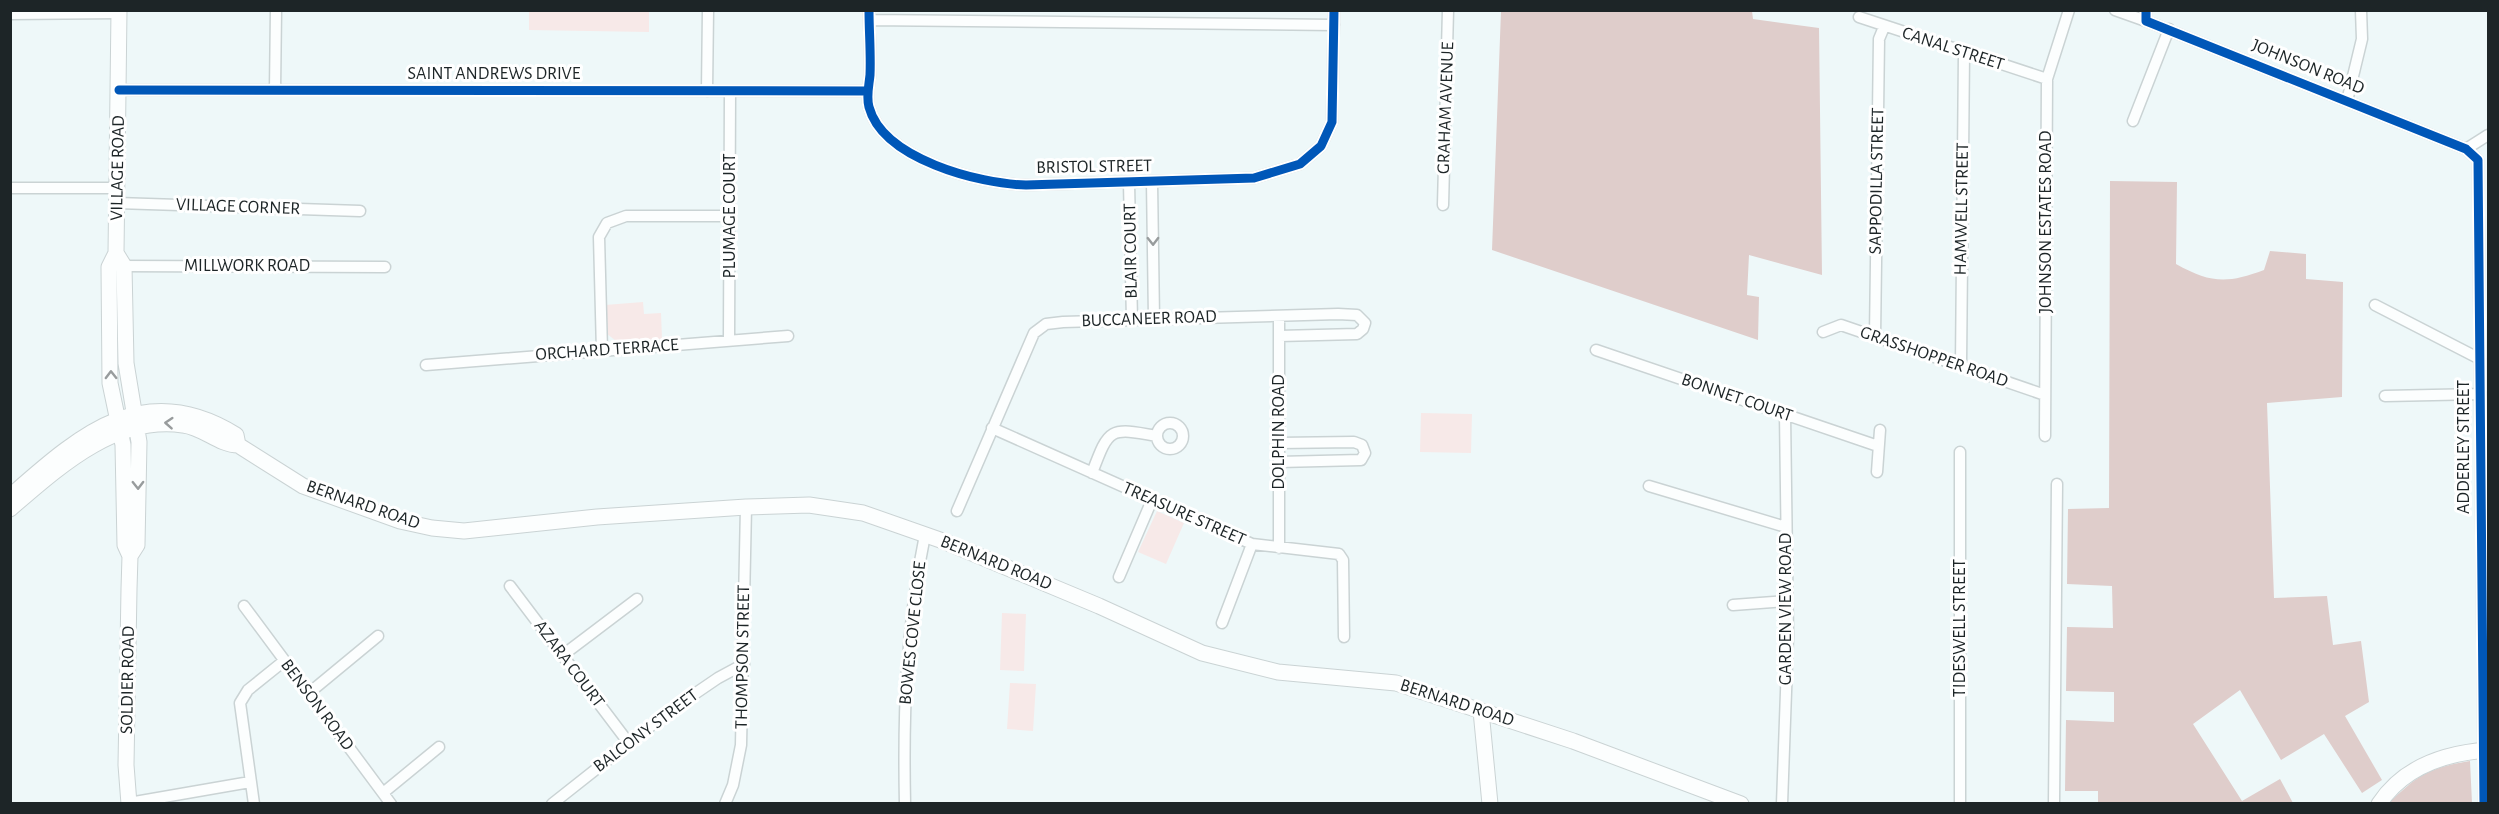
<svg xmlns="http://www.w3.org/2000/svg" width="2499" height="814" font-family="'Alegreya Sans',sans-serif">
<rect width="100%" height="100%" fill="#eef8f9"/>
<path fill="#f7e9e8" d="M 529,11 L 649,11 L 649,32 L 529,30 Z
M 643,302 L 644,314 L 661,313 L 662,339 L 616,341 L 606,333 L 605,305 Z
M 1421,413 L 1472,414 L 1471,453 L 1420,452 Z
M 1157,511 L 1184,523 L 1166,564 L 1138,552 Z
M 1002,613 L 1026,614 L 1024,671 L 1000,670 Z
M 1010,683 L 1036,684 L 1033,731 L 1007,729 Z"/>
<path fill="#dfcdcb" d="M 1501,11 L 1752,11 L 1753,19 L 1819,28 L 1822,275 L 1749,255 L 1747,295 L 1759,297 L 1758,340 L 1492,250 Z
M 2110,181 L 2177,182 L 2176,264 C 2210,283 2227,284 2264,270 L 2270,251 L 2306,254 L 2306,279 L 2343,282 L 2342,397 L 2267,403 L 2274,598 L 2327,596 L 2333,645 L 2361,641 L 2369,702 L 2345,716 L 2382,780 L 2362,793 L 2324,734 L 2281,760 L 2240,690 L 2193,724 L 2242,801 L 2280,779 L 2293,803 L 2098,803 L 2098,791 L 2065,791 L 2066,720 L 2114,722 L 2114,692 L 2066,691 L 2067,627 L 2113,628 L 2112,586 L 2067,584 L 2068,509 L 2109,508 Z
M 2470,761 L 2472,803 L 2388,804 C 2418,775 2428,768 2470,761 Z"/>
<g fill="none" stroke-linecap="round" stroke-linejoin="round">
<defs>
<path id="street" d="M 869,10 C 869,32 871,54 870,75 C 869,86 866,96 869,107 C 883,159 979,184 1026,185 L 1254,178 L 1300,164 L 1321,146 L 1332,122 L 1334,10
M 2115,10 L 2146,21
M 2146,10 L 2146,21 L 2466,149 L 2478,160 L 2484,804
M 10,14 L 119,13
M 1859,17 L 2047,79
M 869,20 L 1334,25
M 119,90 L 868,91
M 275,90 L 276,10
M 707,91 L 708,10
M 2347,101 L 2362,39 L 2361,10
M 2133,121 L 2169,29
M 2466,149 L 2488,135
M 1152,182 L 1154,319
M 1129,183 L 1132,320
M 10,188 L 118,188
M 117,203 L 360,211
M 1443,205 L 1448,10
M 118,266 L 385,267
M 2375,305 L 2480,359
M 1279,316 L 1279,548
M 1823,332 L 1841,325 L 2045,395
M 1875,337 L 1879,39 L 1884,27
M 729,341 L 730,91
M 1596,350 L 1878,446
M 602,351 L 599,237 L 607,223 L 626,216 L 730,216
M 426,365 L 788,336
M 1961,365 L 1964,53
M 2385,396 L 2481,394
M1157 436a13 13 0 1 1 26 0a13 13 0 1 1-26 0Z
M 992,428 L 1252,544 L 1339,554 L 1343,560 L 1344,637
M 2045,436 L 2047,79 L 2069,10
M 1279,462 L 1361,460 L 1365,453 L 1362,445 L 1354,442 L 1279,443
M 1877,472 L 1880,430
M 1092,473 C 1109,428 1109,427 1157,436
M 1649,486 L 1786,527
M 957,511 L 1034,333 L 1046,324 L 1063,322 L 1338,314 L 1357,315 L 1365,323 L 1363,329 L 1357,334 L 1279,336
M 1119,577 L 1152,500
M 510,586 L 628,742
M 1733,605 L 1787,601
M 244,606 L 391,804
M 1222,623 L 1252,544
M 563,655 L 637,599
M 309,693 L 378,636
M 383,793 L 439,747
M 129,803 L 250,782
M 254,804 L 240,703 L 248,690 L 284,661
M 552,804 L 671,710 L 718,678 L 744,664
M 725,804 L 733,785 L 741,745 L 746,507
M 905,804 C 903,710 906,627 925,535
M 1782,804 L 1788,636 L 1785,414
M 1960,804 L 1960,452
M 2054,804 L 2057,484"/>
<path id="secondary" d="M 119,10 L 116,253 L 109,267 L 110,383 L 123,445 L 125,545 L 130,556
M 116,253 L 124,266 L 126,363 L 139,442 L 137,545 L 130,556 L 129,589 L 126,765 L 129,804
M 15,492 C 83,432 146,379 236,435 L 238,445
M 10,509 C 59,467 115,415 183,425 C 203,427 219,445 238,445 L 303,486 L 400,521 L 432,528 L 464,531 L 597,517 L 746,507 L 809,505 L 863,513 L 943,541 L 1099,606 L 1202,653 L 1278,672 L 1396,683 L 1573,741 L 1741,804
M 1481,711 L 1490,804
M 2379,804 C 2404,766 2446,753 2488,750"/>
</defs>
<use href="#street" stroke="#cad3d4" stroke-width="13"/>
<use href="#secondary" stroke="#cad3d4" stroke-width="17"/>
<use href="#street" stroke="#fcfefe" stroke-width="10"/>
<use href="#secondary" stroke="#fcfefe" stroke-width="15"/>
<defs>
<path id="cycleway" d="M 869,10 C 869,32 871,54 870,75 C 869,86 866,96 869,107 C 883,159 979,184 1026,185 L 1254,178 L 1300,164 L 1321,146 L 1332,122 L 1334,10
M 2146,10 L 2146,21 L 2466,149 L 2478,160 L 2484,804
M 119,90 L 868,91"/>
</defs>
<use href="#cycleway" stroke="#fff" stroke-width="13"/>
<use href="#cycleway" stroke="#0057b8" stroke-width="9"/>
</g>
<defs><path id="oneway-chevron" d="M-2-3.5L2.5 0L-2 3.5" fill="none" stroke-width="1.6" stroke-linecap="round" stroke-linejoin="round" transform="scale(1.5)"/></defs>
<g stroke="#989c9d">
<use href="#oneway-chevron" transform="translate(1153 241) rotate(89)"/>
<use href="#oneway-chevron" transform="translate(111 375) rotate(-91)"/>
<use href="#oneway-chevron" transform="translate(169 423) rotate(-176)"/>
<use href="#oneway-chevron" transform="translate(138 485) rotate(89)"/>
</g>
<g text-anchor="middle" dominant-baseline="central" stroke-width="6" stroke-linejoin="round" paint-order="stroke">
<g font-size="18" fill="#1d2527" stroke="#fff">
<text transform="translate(1953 49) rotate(18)">CANAL STREET</text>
<text transform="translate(2308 67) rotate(22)">JOHNSON ROAD</text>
<text x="494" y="74">SAINT ANDREWS DRIVE</text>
<text transform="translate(1446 108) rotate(-88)">GRAHAM AVENUE</text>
<text transform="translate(1094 167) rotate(-1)">BRISTOL STREET</text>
<text transform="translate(118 168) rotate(-89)">VILLAGE ROAD</text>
<text transform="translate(1877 181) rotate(-89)">SAPPODILLA STREET</text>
<text transform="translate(238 207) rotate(2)">VILLAGE CORNER</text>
<text transform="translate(1962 209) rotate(-89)">HAMWELL STREET</text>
<text transform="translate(730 216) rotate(-90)">PLUMAGE COURT</text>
<text transform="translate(2046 222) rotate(-90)">JOHNSON ESTATES ROAD</text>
<text transform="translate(1131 251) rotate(-91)">BLAIR COURT</text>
<text x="247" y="266">MILLWORK ROAD</text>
<text transform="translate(1149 319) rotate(-2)">BUCCANEER ROAD</text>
<text transform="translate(607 350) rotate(-4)">ORCHARD TERRACE</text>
<text transform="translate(1934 357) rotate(19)">GRASSHOPPER ROAD</text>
<text transform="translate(1737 398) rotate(19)">BONNET COURT</text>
<text transform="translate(1279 432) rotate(-90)">DOLPHIN ROAD</text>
<text transform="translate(2464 447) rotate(-90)">ADDERLEY STREET</text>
<text transform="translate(363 505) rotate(19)">BERNARD ROAD</text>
<text transform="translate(1184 514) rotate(24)">TREASURE STREET</text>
<text transform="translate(996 563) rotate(22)">BERNARD ROAD</text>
<text transform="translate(1786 609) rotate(-90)">GARDEN VIEW ROAD</text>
<text transform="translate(1960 628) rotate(-90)">TIDESWELL STREET</text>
<text transform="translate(913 633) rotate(-84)">BOWES COVE CLOSE</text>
<text transform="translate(743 657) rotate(-89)">THOMPSON STREET</text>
<text transform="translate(569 664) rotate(53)">AZARA COURT</text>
<text transform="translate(128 680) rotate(-89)">SOLDIER ROAD</text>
<text transform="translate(1457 703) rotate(18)">BERNARD ROAD</text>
<text transform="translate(317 705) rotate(53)">BENSON ROAD</text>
<text transform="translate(646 731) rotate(-37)">BALCONY STREET</text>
</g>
</g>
<rect width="2499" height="814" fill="none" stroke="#1d2527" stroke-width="24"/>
</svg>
